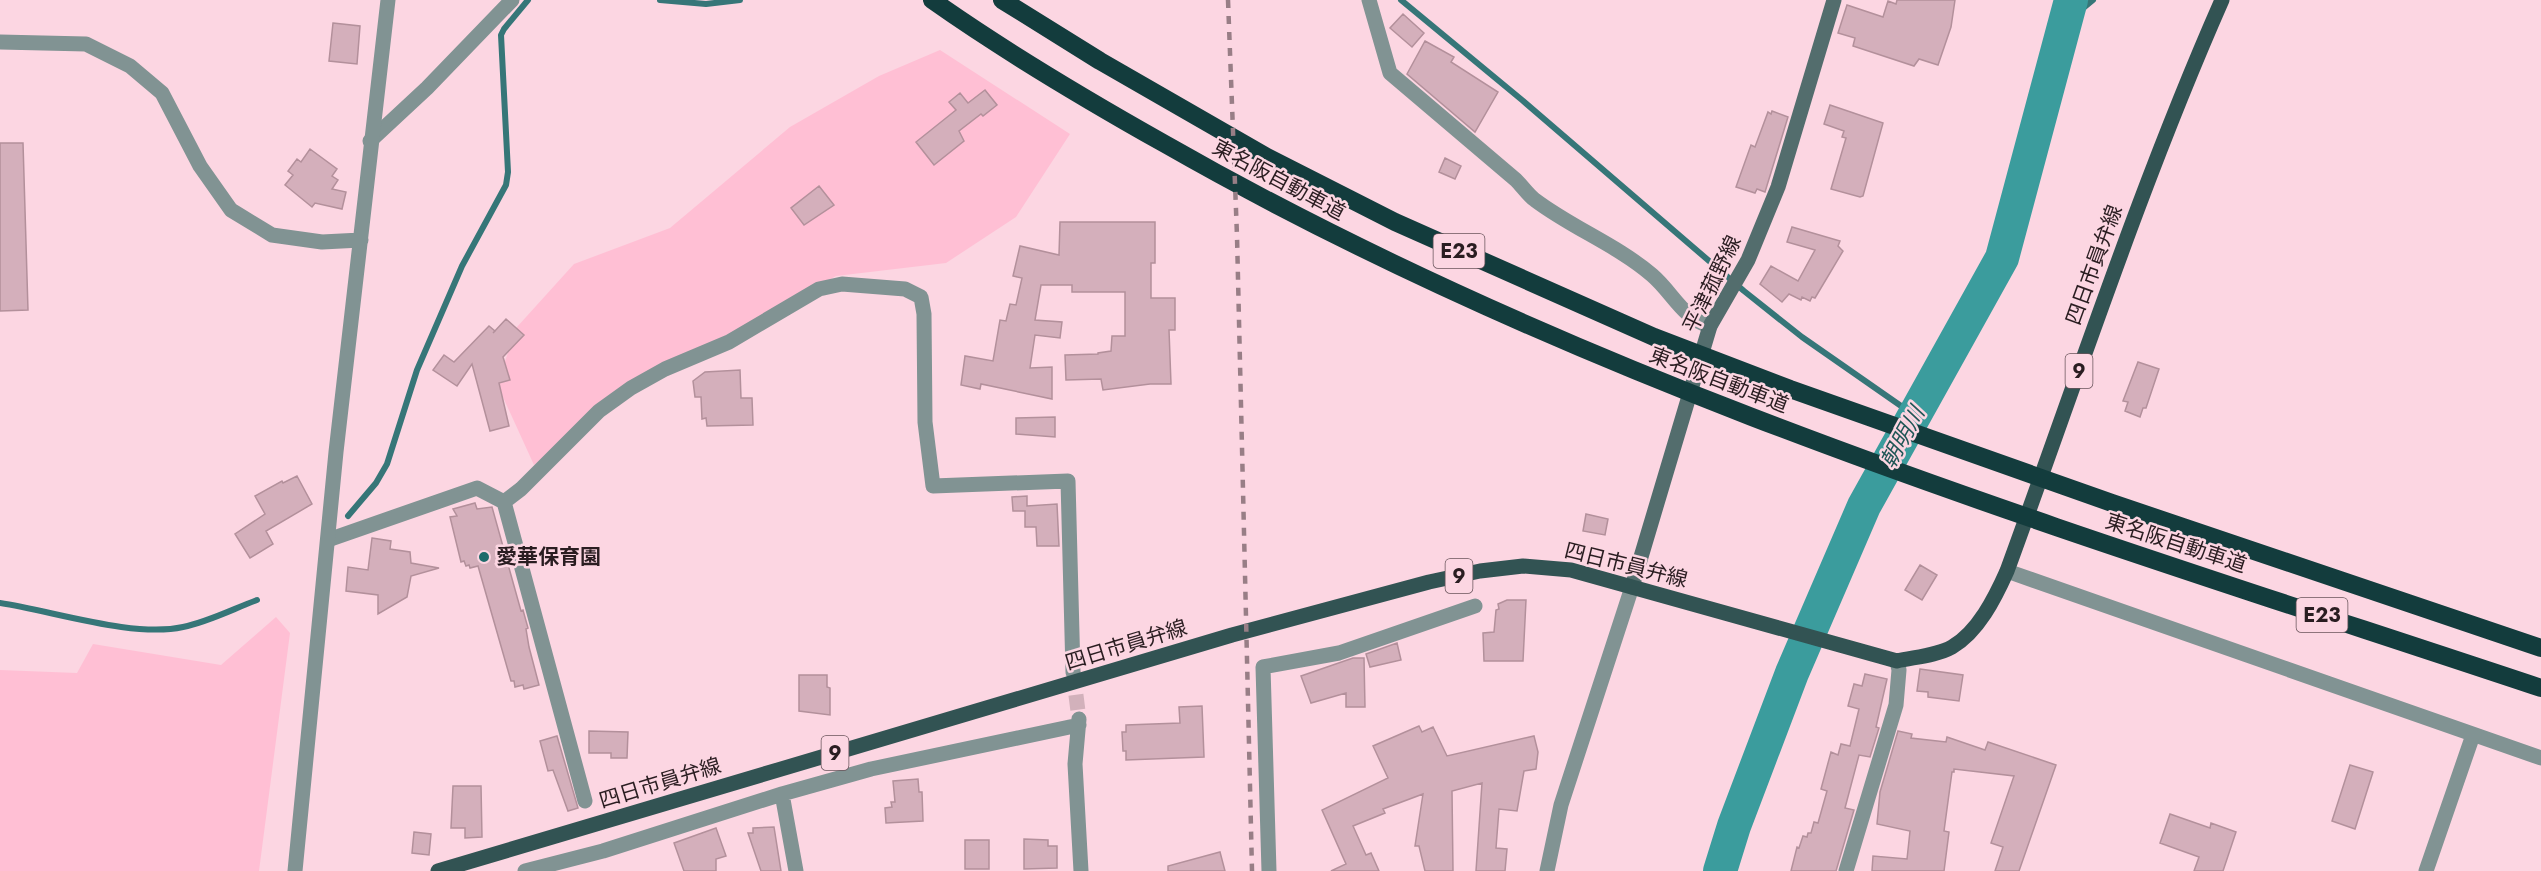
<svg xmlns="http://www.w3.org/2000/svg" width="2541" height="871" font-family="Jost,'Noto Sans JP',sans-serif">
<rect width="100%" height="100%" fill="#fcd6e2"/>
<path fill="#ffbfd4" d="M 940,50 L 1070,134 L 1016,217 L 946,263 L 836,276 L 614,405 L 534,465 L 497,384 L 517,327 L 574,264 L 670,228 L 790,127 L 879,76 Z
M 276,617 L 290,633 L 259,871 L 0,871 L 0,670 L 77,673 L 93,644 L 221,665 Z"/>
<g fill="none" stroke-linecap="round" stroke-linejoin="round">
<path stroke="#367678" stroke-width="6" d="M 660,0 L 706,4 L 740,0
M 1401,0 L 1522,100 L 1744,291 L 1802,337 L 1914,415
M 2064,24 L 2093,0
M 348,516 L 376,483 L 387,464 L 417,370 L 462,266 L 506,185 L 508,172 L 501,35 L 504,29 L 528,0
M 0,603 C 53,611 133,638 183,627 C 208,622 233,609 257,600"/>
<path stroke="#3b9c9d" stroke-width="34" d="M 1720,871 L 1734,826 L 1792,673 L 1864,506 L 2002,258 L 2071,0"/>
</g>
<path fill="#d4afbb" stroke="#b3909b" stroke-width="1.5" d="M 1897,0 L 1955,0 L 1951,27 L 1938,65 L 1919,59 L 1914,66 L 1853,46 L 1855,38 L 1838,33 L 1847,5 L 1883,17 L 1888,1 L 1896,4 Z
M 1403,14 L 1424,33 L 1412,47 L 1390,28 Z
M 333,23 L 360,26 L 357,64 L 329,61 Z
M 1425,41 L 1454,57 L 1451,62 L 1498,92 L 1475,132 L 1407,74 Z
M 985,90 L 997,105 L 983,116 L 981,114 L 959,131 L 964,141 L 934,165 L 916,142 L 956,110 L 949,102 L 960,93 L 968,103 Z
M 1830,105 L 1883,123 L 1863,196 L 1860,197 L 1831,189 L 1846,138 L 1842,137 L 1844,131 L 1824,124 Z
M 1772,111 L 1788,117 L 1765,192 L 1757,189 L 1755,193 L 1736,187 L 1751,145 L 1755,147 L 1768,112 L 1771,114 Z
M 0,143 L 23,143 L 28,310 L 0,311 Z
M 310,149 L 337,169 L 332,176 L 338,180 L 332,189 L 346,192 L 342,209 L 315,203 L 312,207 L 285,185 L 293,175 L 288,171 L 297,159 L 301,162 Z
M 1445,158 L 1461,166 L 1455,179 L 1439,172 Z
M 819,186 L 834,205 L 804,225 L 791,208 Z
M 1060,222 L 1155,222 L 1155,263 L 1151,263 L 1151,298 L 1175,298 L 1175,330 L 1169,330 L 1171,384 L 1150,384 L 1103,390 L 1101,379 L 1066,380 L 1065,355 L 1098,354 L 1098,353 L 1111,351 L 1112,336 L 1125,336 L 1125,292 L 1072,292 L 1072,285 L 1041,285 L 1035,320 L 1062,322 L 1060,338 L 1035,335 L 1030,368 L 1052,367 L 1052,399 L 981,384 L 980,389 L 961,385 L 965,356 L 993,361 L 1000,320 L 1006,321 L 1010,304 L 1016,305 L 1022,278 L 1013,276 L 1020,246 L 1059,255 Z
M 1792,227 L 1840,241 L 1838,246 L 1843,251 L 1815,298 L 1812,297 L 1810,301 L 1802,297 L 1801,300 L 1789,294 L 1782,302 L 1760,284 L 1771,266 L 1798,281 L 1815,250 L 1787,242 Z
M 506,319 L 524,335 L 503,357 L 510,380 L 499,383 L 509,426 L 490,431 L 472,364 L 457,386 L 433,370 L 444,355 L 454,362 L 489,326 L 495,331 L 493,333 Z
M 2138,362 L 2159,369 L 2146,408 L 2143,408 L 2140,417 L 2125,411 L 2128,402 L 2123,401 Z
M 740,370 L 741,398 L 752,398 L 753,425 L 707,426 L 706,418 L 702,419 L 701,397 L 695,397 L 693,381 L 705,372 Z
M 1055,417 L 1055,437 L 1016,434 L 1016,418 Z
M 297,476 L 312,504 L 266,531 L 273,544 L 250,558 L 235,534 L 265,514 L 255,496 L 282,481 L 283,483 Z
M 1027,496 L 1027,506 L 1057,504 L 1059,546 L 1037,546 L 1036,527 L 1025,527 L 1025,511 L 1013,511 L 1012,497 Z
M 475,503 L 477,509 L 492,507 L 521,611 L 523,610 L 528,628 L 526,629 L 529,647 L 539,685 L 524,689 L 523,685 L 515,687 L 514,681 L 511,681 L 478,566 L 470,568 L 469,565 L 466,566 L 464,561 L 461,562 L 450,517 L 457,516 L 453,509 Z
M 1586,514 L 1608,519 L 1605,535 L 1583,531 Z
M 372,538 L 391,541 L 390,549 L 410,552 L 411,563 L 439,568 L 411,576 L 407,597 L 378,614 L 378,595 L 346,591 L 348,567 L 368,570 Z
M 1920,565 L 1937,575 L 1922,600 L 1905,590 Z
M 1507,600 L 1526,600 L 1523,661 L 1484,661 L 1483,633 L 1494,632 L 1496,610 L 1499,609 L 1498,604 Z
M 1397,643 L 1401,660 L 1370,667 L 1366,654 Z
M 1353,658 L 1364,658 L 1365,707 L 1346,707 L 1346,693 L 1311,703 L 1301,676 Z
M 1920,669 L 1963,675 L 1959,701 L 1928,697 L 1928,692 L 1917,691 Z
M 1865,674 L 1887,679 L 1876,727 L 1879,728 L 1870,757 L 1859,755 L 1845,808 L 1854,810 L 1836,871 L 1791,871 L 1797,847 L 1799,848 L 1803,836 L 1807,837 L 1808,833 L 1811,833 L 1814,822 L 1818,823 L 1827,791 L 1821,789 L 1831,752 L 1838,755 L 1841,744 L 1850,746 L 1859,709 L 1848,706 L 1854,684 L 1862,686 Z
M 799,675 L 827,675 L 827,687 L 830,688 L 830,715 L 799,711 Z
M 1202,706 L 1204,757 L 1126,760 L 1126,751 L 1123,751 L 1122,732 L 1126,732 L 1126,725 L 1180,723 L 1179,707 Z
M 1419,726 L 1422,732 L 1433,727 L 1447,756 L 1534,736 L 1538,752 L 1536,769 L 1524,771 L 1517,811 L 1499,809 L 1496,848 L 1507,849 L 1505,871 L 1476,871 L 1482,783 L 1452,791 L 1453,871 L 1425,871 L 1419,846 L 1415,846 L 1423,794 L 1383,809 L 1385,813 L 1353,826 L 1366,855 L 1371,853 L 1379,871 L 1331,871 L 1346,864 L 1322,810 L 1388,778 L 1373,746 Z
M 589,731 L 628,732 L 627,758 L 611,758 L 611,753 L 589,753 Z
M 1898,731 L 1912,734 L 1911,738 L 1946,742 L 1947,737 L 1985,750 L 1988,742 L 2056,765 L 2019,871 L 1995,871 L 2003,847 L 1991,843 L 2014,776 L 1954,769 L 1954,772 L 1952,772 L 1944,831 L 1949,832 L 1944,871 L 1872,871 L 1873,856 L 1907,859 L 1910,831 L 1877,824 L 1880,792 Z
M 557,736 L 578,808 L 568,811 L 553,770 L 548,771 L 540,741 Z
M 2350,765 L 2373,772 L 2355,829 L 2332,821 Z
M 918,779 L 919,792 L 922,792 L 923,821 L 886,823 L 885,808 L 892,807 L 891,802 L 895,802 L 893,781 Z
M 453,786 L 481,786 L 482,837 L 465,838 L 465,828 L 451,828 Z
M 2170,814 L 2210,828 L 2211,823 L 2236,832 L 2223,871 L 2194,871 L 2199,857 L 2160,843 Z
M 774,827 L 781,871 L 761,871 L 748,833 L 753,833 L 753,828 Z
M 716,828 L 726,856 L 716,859 L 716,871 L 684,871 L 674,843 Z
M 414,832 L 431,834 L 429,855 L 412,853 Z
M 1024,839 L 1048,840 L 1048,846 L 1057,846 L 1057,868 L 1024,869 Z
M 965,840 L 989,840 L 989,869 L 965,869 Z
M 1220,852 L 1225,871 L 1168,871 L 1168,866 Z"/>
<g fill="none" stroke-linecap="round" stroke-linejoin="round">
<path stroke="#d2b1bb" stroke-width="15" stroke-dasharray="15 8" stroke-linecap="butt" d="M 1073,672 L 1079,719"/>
<path stroke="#819393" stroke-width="15" d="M 1369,0 L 1390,73 L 1516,180 C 1522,186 1528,195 1535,200 C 1572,228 1617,245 1652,275 C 1673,293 1683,319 1710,326
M 370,141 L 427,88 L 512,0
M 504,502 L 585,801
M 328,540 L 477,488 L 504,502 L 521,489 L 599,411 L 631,388 L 665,369 L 729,342 L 819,289 L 842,284 L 905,289 L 921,297 L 924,314 L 925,422 L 933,486 L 1068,481 L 1073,672
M 1079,719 L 1075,764 L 1081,871
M 782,794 L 796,871
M 525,871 L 603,851 L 782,794 L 871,769 L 1079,725
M 1269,871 L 1263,667 L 1339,653 L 1475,606
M 1547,871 L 1561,805 L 1632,587
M 1846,871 L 1896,705 L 1899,670 L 1897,661
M 2426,871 L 2473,735"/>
<path stroke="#819393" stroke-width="15" d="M 0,42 L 86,44 L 130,66 L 162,93 L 200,166 L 231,210 L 272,235 L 322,242 L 361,240
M 2007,571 L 2541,758
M 295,871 L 336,452 L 388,0"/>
<path stroke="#536d6d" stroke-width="15" d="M 1632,587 L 1710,326 L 1748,260 L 1778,187 L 1834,0"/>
<path stroke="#325353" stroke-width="15" d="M 438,871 L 1232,635 L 1429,582 L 1480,571 L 1523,566 L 1571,570 L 1897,661 C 1914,657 1936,656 1952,647 C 1978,632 1995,598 2007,571 C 2077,380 2140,186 2222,0"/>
<path stroke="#133c3d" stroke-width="18" d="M 932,0 C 1007,53 1085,99 1165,144 C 1595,390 2073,532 2541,688
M 1002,0 L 1100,61 L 1267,157 L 1395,222 L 1654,337 L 1790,389 L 2112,503 L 2541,648"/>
<path stroke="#987e86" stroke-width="4.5" stroke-dasharray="8 8" stroke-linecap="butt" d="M 1228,0 L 1237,236 L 1252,871"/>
</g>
<circle fill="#1e6b6b" stroke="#fcd6e2" stroke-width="2" cx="484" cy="557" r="6"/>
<g text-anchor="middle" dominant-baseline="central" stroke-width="5" stroke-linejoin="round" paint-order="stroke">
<g fill="#fcd6e2" stroke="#69545b" stroke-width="1.5">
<rect x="1433.5" y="234" width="51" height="34" rx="4.5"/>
<rect x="2065.5" y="354" width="27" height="34" rx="4.5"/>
<rect x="1445.5" y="559" width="27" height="34" rx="4.5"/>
<rect x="2296.5" y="598" width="51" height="34" rx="4.5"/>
<rect x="821.5" y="736" width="27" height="34" rx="4.5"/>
</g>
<g font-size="20" font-weight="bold" fill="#2a1d21">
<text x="1459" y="251">E23</text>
<text x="2079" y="371">9</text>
<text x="1459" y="576">9</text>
<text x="2322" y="615">E23</text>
<text x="835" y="753">9</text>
</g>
<g font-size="21" fill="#2a1d21" stroke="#fcd6e2">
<text transform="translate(1279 180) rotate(28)">東名阪自動車道</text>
<text transform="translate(2094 265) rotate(-70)">四日市員弁線</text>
<text transform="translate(1712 284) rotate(-64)">平津菰野線</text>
<text transform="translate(1719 380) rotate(21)">東名阪自動車道</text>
<text transform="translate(2176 543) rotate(18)">東名阪自動車道</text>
<text transform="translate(1626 565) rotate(14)">四日市員弁線</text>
<text transform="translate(1126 645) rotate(-17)">四日市員弁線</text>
<text transform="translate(660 783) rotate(-17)">四日市員弁線</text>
</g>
<g font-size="21" font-weight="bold" fill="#2a1d21" stroke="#fcd6e2" text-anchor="start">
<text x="496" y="557">愛華保育園</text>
</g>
<g font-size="22" font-style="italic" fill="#215757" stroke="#fcd6e2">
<text transform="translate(1902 437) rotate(-61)">朝明川</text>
</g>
</g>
</svg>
